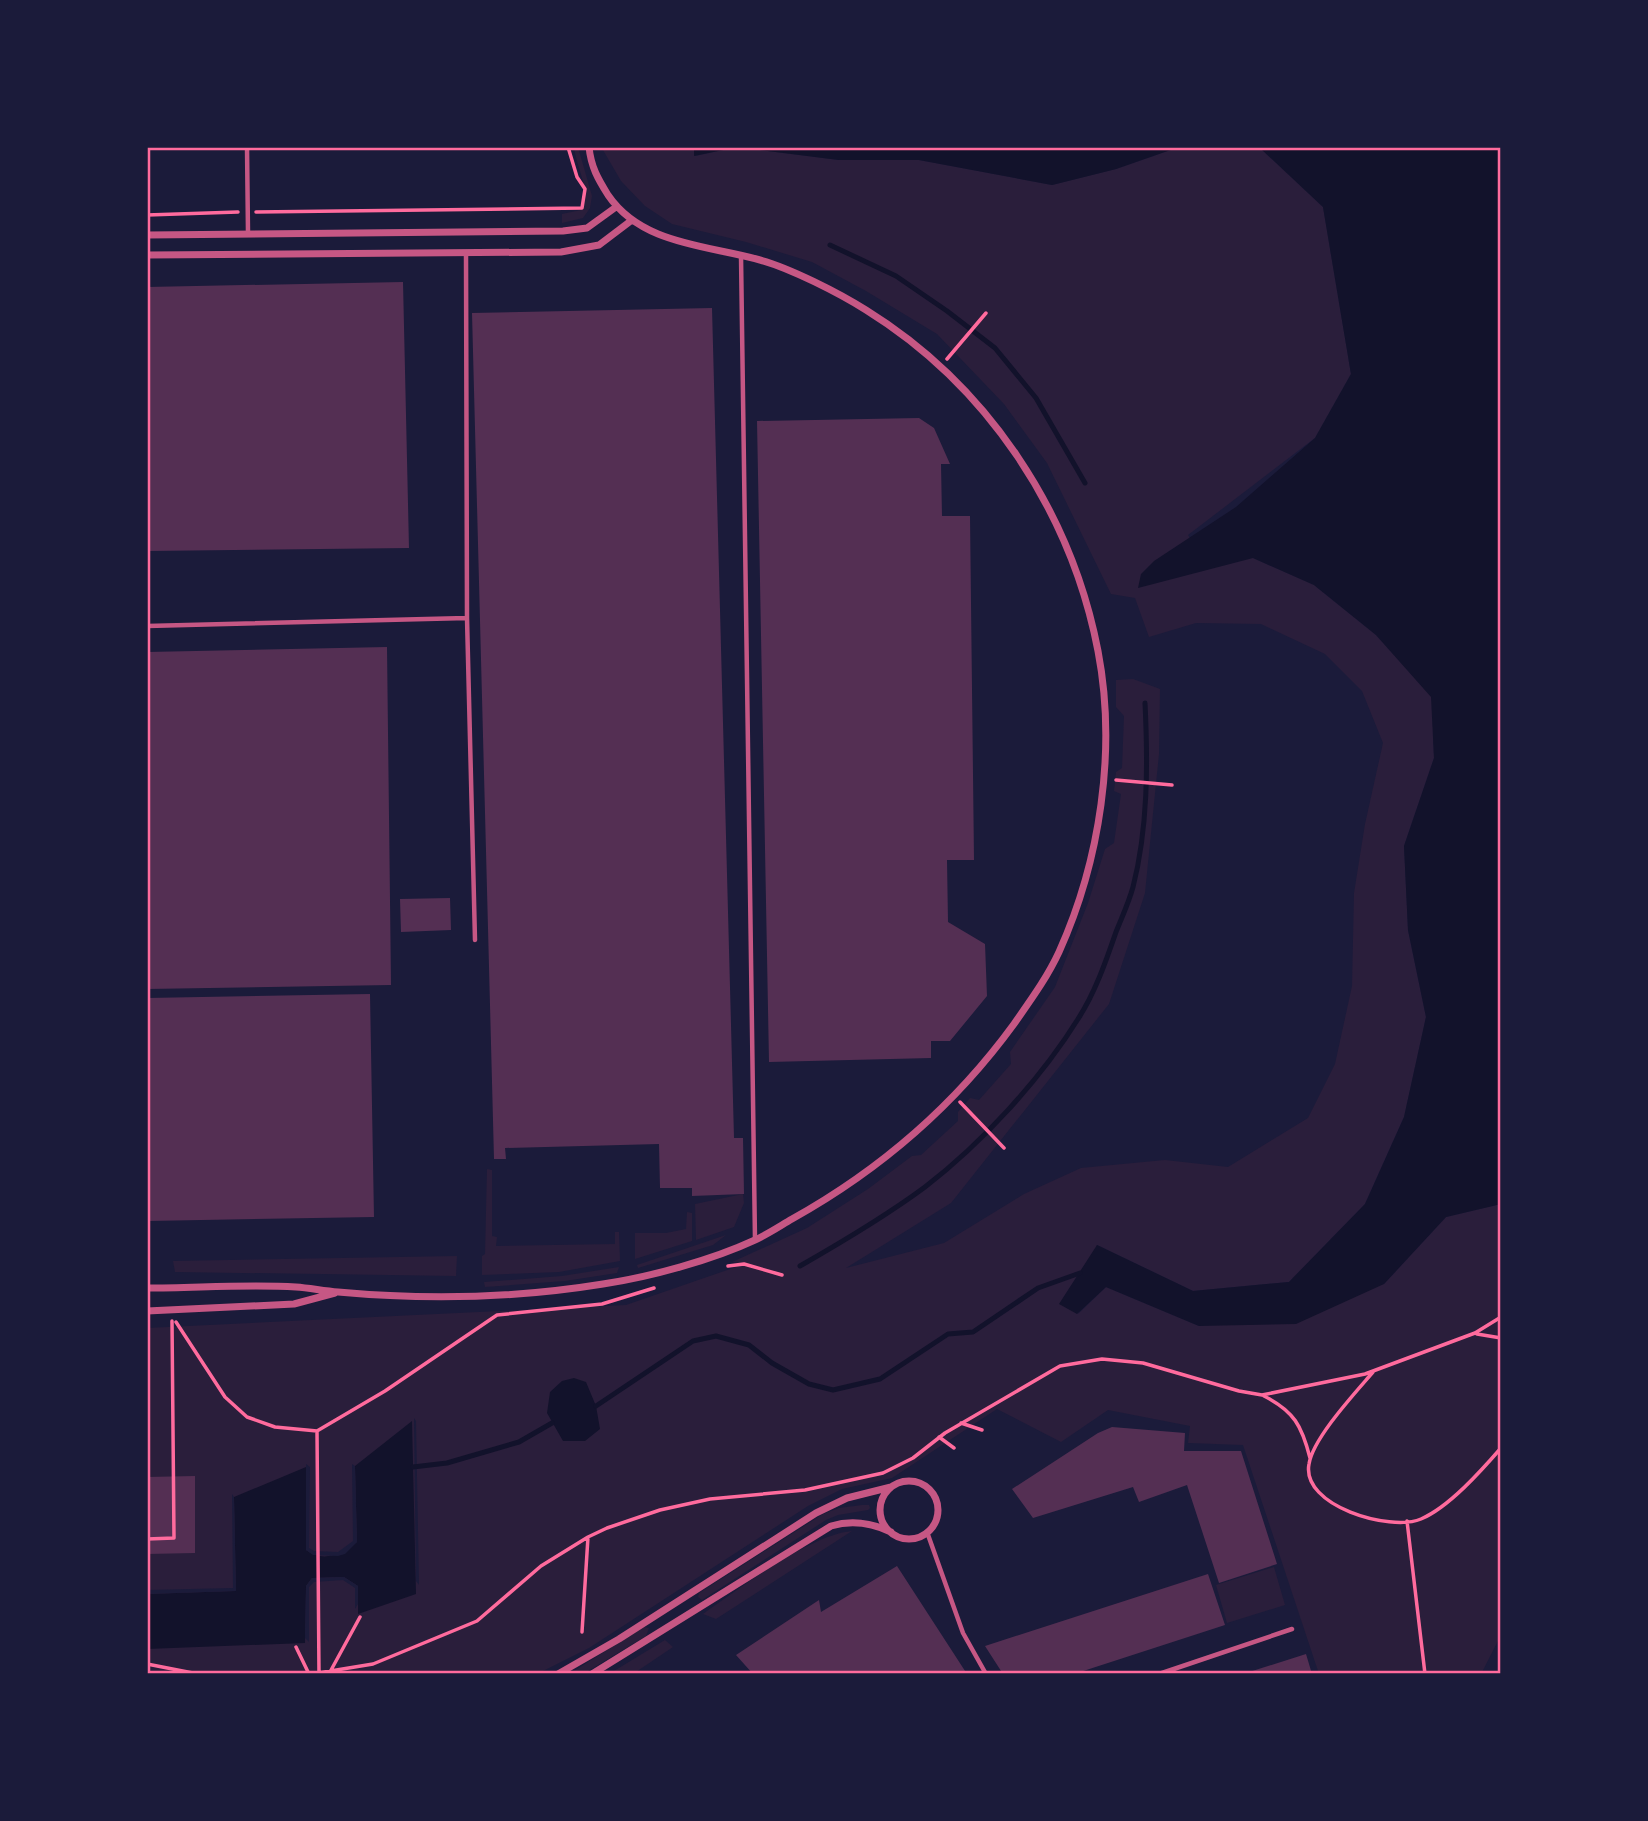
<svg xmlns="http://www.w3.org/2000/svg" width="1648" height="1821" font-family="Inter,sans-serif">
<rect width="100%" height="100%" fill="#1b1b3a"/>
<path fill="#2a1e3b" d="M 574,147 L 578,147 L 592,196 L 590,208 L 583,218 L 562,223 L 562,214 L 581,210 C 593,195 576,167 574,147 Z
M 604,147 L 702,147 L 694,148 L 695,156 L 737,147 L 839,160 L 919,160 L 1052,185 L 1116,169 L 1179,147 L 1255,147 L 1260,148 L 1323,207 L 1351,374 L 1315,438 L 1188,535 L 1193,543 L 1253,558 L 1314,585 L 1376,635 L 1432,697 L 1434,758 L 1404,846 L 1408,930 L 1426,1017 L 1404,1117 L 1365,1204 L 1289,1282 L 1193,1291 L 1097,1245 L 1078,1314 L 1106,1287 L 1199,1326 L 1384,1284 L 1446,1217 L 1501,1204 L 1501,1635 L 1481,1674 L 1319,1674 L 1243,1445 L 1188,1443 L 1190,1426 L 1108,1410 L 1061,1442 L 997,1409 L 892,1478 L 842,1489 L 808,1506 L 589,1648 L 537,1674 L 147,1674 L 147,1328 L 626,1305 L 736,1267 L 752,1265 L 732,1262 L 807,1228 L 868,1189 L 912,1156 L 921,1155 L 958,1121 L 958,1112 L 970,1098 L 979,1100 L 1011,1064 L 1010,1052 L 1055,987 L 1088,903 L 1105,849 L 1114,843 L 1121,794 L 1114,791 L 1116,772 L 1122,768 L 1124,716 L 1116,707 L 1116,680 L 1133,679 L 1160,689 L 1159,754 L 1145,893 L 1109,1004 L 951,1203 L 846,1268 L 944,1243 L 1024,1194 L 1081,1168 L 1165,1160 L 1228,1167 L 1308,1118 L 1335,1064 L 1352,986 L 1354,893 L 1365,824 L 1383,743 L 1362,691 L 1325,654 L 1261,624 L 1196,623 L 1149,637 L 1135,598 L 1111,594 L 1047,463 L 1004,404 L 937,334 L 866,291 L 812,262 L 746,242 L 672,224 L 645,206 L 621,181 L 603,150 Z
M 487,1169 L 492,1170 L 492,1236 L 497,1237 L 496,1246 L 615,1244 L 615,1232 L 619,1232 L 620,1261 L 559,1272 L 482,1275 L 482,1256 L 485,1254 Z
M 743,1194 L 744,1203 L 734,1227 L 696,1240 L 695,1204 Z
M 687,1212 L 692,1213 L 692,1241 L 635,1259 L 635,1233 L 666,1233 L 686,1229 Z
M 726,1235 L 713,1245 L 638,1268 L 637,1265 Z
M 457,1256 L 456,1276 L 175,1272 L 173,1261 Z
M 619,1267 L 617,1273 L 565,1281 L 485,1287 L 484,1282 L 562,1276 Z
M 862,1505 L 869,1505 L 870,1508 L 868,1510 L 838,1515 L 826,1520 L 702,1600 L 698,1597 L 699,1593 L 823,1514 L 839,1508 Z
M 852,1531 L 716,1619 L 703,1614 C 739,1589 809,1535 852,1531 Z
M 1274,1567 L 1285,1605 L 1227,1623 L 1216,1585 Z
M 644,1627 L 649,1628 L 646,1636 L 583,1674 L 569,1674 Z
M 665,1640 L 673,1647 L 633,1674 L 609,1674 Z"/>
<path fill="#12122b" d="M 702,147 L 1179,147 L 1116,169 L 1052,185 L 919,160 L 839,160 L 737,147 L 694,156 L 694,148 Z
M 1255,147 L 1501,147 L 1501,1204 L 1446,1217 L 1384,1284 L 1296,1324 L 1199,1326 L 1106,1287 L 1077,1314 L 1059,1304 L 1097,1245 L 1193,1291 L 1289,1282 L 1365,1204 L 1404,1117 L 1426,1017 L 1408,930 L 1404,846 L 1434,758 L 1431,697 L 1376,635 L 1314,585 L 1253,558 L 1138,588 L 1141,574 L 1154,561 L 1236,507 L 1315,438 L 1351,374 L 1323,207 L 1260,148 Z
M 574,1378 L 586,1382 L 596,1406 L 600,1429 L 585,1441 L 563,1441 L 547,1413 L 550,1392 L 562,1381 Z
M 412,1421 L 416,1594 L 358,1614 L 358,1586 L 344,1577 L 312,1578 L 306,1586 L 305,1643 L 147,1649 L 147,1594 L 236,1591 L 234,1497 L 306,1467 L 306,1550 C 324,1563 341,1554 357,1542 L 355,1466 Z"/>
<path fill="#1b1b3a" d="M 414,1418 L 416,1421 L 419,1585 L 416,1581 Z
M 306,1464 L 310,1467 L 309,1548 L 314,1551 L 338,1552 L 353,1541 L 352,1464 L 355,1466 L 357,1542 L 345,1554 L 338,1556 L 313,1555 L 306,1550 Z
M 232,1494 L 234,1497 L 236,1591 L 147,1594 L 147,1590 L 233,1588 Z
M 344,1577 L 358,1586 L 358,1604 L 355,1609 L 355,1588 L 343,1580 L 314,1582 L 309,1587 L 309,1642 L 305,1638 L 306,1586 L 312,1578 Z"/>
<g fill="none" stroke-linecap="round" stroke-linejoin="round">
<path stroke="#12122b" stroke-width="5" d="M 830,245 L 896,276 L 947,311 L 995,348 L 1036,398 L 1085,483
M 800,1266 C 842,1242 886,1216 925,1187 C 982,1143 1040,1080 1078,1019 C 1095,993 1106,961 1116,932 C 1122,917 1129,902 1133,887 C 1148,828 1148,764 1145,703
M 596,1406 L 693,1341 L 716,1336 L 749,1345 L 772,1363 L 809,1384 L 833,1390 L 880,1379 L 948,1334 L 973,1332 L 1038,1288 L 1080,1273
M 413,1467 L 447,1463 L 519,1442 L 552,1423"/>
</g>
<path fill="#542f53" d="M 403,282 L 409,548 L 147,551 L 147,287 Z
M 712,308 L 734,1138 L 743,1138 L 744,1194 L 692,1196 L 692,1188 L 660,1188 L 659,1144 L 505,1148 L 506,1159 L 494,1159 L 472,313 Z
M 919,418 L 934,428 L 950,464 L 941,464 L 942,516 L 970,516 L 974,860 L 947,860 L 948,922 L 985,944 L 987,996 L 950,1041 L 931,1041 L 931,1058 L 769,1062 L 757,421 Z
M 387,647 L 391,985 L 147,989 L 147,652 Z
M 450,898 L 451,930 L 401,932 L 400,899 Z
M 370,994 L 374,1217 L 147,1221 L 147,998 Z
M 1112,1427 L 1185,1433 L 1184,1451 L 1241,1451 L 1277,1564 L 1219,1583 L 1187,1485 L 1139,1502 L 1133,1487 L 1033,1518 L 1012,1489 L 1098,1433 Z
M 195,1476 L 195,1553 L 147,1554 L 147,1477 Z
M 897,1566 L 967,1674 L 753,1674 L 736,1655 L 819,1600 L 821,1612 Z
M 1208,1574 L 1225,1625 L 1074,1674 L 1003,1674 L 985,1646 Z
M 1306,1654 L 1312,1674 L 1246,1674 L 1246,1673 Z"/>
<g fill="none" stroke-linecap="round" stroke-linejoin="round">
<path stroke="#ff6b9d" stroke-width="3.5" d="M 256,212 L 582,208 L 585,189 L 577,177 L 568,147
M 147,215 L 238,212
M 947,359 L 986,313
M 1116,780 L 1172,785
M 960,1102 L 1004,1148
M 728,1266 L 744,1264 L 782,1275
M 176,1322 L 225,1397 L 247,1417 L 275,1427 L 317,1431 L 385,1391 L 497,1315 L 602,1304 L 654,1288
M 1477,1334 L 1501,1338
M 1373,1372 C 1355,1393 1313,1438 1309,1464 C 1301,1506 1390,1532 1421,1519 C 1449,1507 1481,1471 1501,1448
M 1264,1396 C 1294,1411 1302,1426 1310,1458
M 961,1423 L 982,1430
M 317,1431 L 319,1674
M 939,1437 L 954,1448
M 1407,1521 L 1425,1674
M 147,1539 L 174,1538 L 172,1321
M 582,1632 L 588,1537
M 296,1647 L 309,1674
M 147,1664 L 198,1674
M 330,1672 L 360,1617
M 312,1674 L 373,1664 L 477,1621 L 541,1566 L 588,1537 L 607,1528 L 660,1510 L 710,1499 L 805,1490 L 883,1473 L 913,1458 L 945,1433 L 1060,1366 L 1102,1359 L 1143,1363 L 1239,1391 L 1262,1395 L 1365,1374 L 1475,1333 L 1501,1317"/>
<path stroke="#c65784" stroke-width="4.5" d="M 247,147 L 248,233
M 466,253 L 467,618 L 475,940
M 741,256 L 755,1240
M 147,626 L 467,618
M 927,1532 L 963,1633 L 986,1674
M 1159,1674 L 1292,1629"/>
<path stroke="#c65784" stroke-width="7" d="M 147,235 L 563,231 L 587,228 L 616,207
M 147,255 L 561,252 L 599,245 L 632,220
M 147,1288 C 196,1288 247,1284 296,1287 C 310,1288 324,1291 338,1292 C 425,1300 517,1298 603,1284 C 650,1277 712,1260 755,1240 C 768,1234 780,1226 792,1219 C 880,1170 955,1105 1014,1024 C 1030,1001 1047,978 1059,952 C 1100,861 1117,750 1098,651 C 1071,511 987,385 866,310 C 839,293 790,268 760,260 C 707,245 642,245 608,195 C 598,179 591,167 589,147
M 147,1311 L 294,1304 L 335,1293
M880 1510a29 29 0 1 1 58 0a29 29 0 1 1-58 0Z
M 558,1674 L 619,1639 L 816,1513 L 847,1498 L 891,1487
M 592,1674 L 831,1526 C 851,1520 872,1523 891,1532"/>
</g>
<rect width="1648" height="1821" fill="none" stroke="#1b1b3a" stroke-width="298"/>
<rect x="149" y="149" width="1350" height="1523" fill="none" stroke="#ff6b9d" stroke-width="2.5"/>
</svg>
